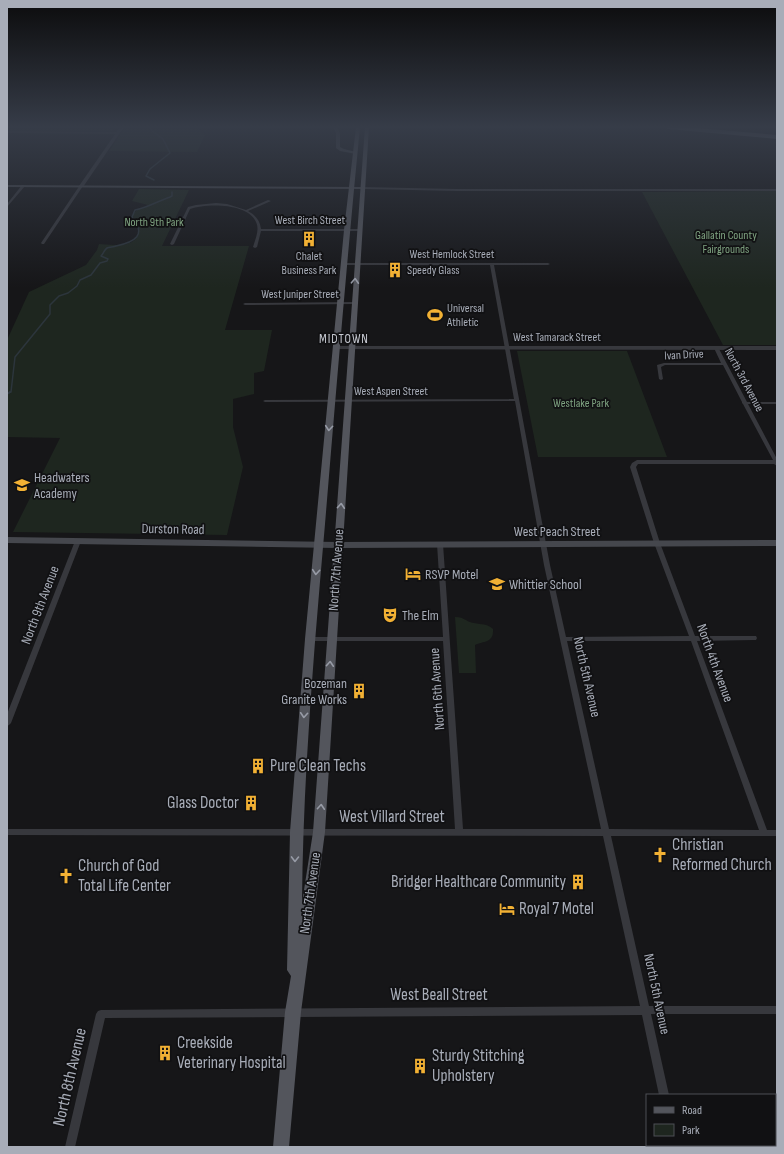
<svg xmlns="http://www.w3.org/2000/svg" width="784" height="1154" font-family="'Sofia Sans Condensed',sans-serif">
<rect width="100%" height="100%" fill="#161618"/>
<path fill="#1e261f" d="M 11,127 L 115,127 L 112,131 L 7,131 Z
M 125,127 L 196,127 L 205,135 L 197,152 L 109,151 Z
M 139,189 L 189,190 L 162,246 L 249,246 L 225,330 L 272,330 L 264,371 L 254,373 L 254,394 L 233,399 L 233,427 L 243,467 L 227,535 L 13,532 L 60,438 L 7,437 L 7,340 L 29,292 L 86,265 L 97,250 L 99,244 C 112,245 141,249 138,228 C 138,222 132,220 133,214 L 138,209 L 145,208 L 148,205 L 132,201 Z
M 777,191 L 777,345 L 723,345 L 642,192 Z
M 517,351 L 627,351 L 667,457 L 538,457 Z
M 455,617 C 465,617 466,622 474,623 C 482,625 486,623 493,629 C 494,643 484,641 475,645 L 476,673 L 459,673 Z"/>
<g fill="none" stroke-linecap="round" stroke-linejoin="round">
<path stroke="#2c353c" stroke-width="1.5" d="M 152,127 L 151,130 L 163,139 L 170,153 L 150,169 L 146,176 L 154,180
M 8,393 L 11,392 L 15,357 L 50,314 L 50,305 L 59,296 L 68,293 L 77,286 L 80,280 L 91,275 L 100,263 L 107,261 L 108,259 L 101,256 C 103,254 105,249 107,248 C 109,247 114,247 116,246 C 135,242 147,235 132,217 L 135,210 C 147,208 158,201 170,197 L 172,196 L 172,192"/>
<path stroke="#2c353c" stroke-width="2" d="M 7,394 L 10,392"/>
<path fill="#37383d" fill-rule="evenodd" d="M 7,131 L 118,132 L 119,133 L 118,134 L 7,133 Z
M 22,185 L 25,186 L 7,207 L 7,204 Z
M 80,185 L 83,186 L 44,244 L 42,244 L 41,243 Z
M 268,200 L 271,201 L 248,211 C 255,215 260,220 261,229 L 360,229 L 362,230 L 360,231 L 261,231 L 257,247 L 255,248 L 253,247 C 255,240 260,230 256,222 C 248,203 207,203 190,209 L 174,244 L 172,245 L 170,244 L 188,207 L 196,205 L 216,203 L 227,204 L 246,210 Z
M 343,263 L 548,263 L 550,264 L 548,265 L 494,265 L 550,565 L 566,637 L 689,636 L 654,543 L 630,467 L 632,463 L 637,460 L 773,460 L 743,404 L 742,403 L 742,402 L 723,365 L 665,365 L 661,367 L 663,379 L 661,380 L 659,379 L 657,365 L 664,363 L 721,363 L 714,348 L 718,347 L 747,402 L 777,402 L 777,404 L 748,404 L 777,459 L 777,466 L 774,464 L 638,464 L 636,467 L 660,543 L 695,636 L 756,636 L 757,638 L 756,640 L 754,640 L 697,641 L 767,830 L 777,830 L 777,836 L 611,836 L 649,1006 L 777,1006 L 777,1014 L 651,1014 L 669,1095 L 659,1095 L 642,1015 L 105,1018 L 75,1147 L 65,1147 L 96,1014 L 98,1011 L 101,1010 L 640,1006 L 603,836 L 7,835 L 7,829 L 455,829 L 443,641 L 308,641 L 307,639 L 308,637 L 443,637 L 437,544 L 440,542 L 443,544 L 463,829 L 601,829 L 544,565 L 515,401 L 265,402 L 263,401 L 265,400 L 514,399 L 490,265 L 344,265 L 342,264 ZM 567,641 L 691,641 L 759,830 L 609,829 Z
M 354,302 L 356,303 L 355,304 L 245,305 L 243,304 L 245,303 Z
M 78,539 L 81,541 L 11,723 L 9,725 L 7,726 L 7,714 L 75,541 Z
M 669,1145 L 679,1145 L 679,1147 L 669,1147 Z"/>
<path fill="#37383d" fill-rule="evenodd" d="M 120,127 L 124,127 L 83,187 L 79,187 L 79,186 Z
M 361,187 L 457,189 L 777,189 L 777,191 L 457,191 L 363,189 L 361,188 Z
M 337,346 L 777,346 L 777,350 L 335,349 L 334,348 Z"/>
<path fill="#45474d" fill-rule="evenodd" d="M 333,127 L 337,127 L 340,133 L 340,147 L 344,149 L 356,152 L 356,154 L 340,151 L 336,148 L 336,133 Z
M 7,185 L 363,187 L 365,188 L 363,189 L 7,187 Z
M 7,537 L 338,542 L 777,540 L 777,546 L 338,548 L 7,543 Z"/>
<path fill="#53555c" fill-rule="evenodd" d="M 356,127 L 360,127 C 347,259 336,392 325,524 C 314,650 303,776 302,903 L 313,832 L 365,127 L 369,127 L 325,832 L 301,1012 L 289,1147 L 273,1147 L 285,1012 L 291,976 L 287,970 L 290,832 L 305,639 L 344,230 Z"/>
<path fill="#63666e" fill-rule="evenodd" d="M 665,127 L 686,127 L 777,135 L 777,139 L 668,129 Z"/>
</g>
<defs><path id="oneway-chevron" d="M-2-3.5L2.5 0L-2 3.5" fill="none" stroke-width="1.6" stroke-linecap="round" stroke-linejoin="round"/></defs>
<g stroke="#979ba6">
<use href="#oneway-chevron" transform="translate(355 281) rotate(-87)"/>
<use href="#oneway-chevron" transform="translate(329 428) rotate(95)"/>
<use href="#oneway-chevron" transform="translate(341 506) rotate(-86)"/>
<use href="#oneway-chevron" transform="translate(316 572) rotate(95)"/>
<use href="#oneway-chevron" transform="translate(330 664) rotate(-86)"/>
<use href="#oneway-chevron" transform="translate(304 715) rotate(94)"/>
<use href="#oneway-chevron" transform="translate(321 807) rotate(-86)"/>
<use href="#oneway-chevron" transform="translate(295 859) rotate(91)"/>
</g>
<linearGradient id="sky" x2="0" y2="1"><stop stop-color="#0c0c0d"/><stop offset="0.44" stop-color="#363c48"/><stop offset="1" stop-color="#363c48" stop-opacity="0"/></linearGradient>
<rect width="784" height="288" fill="url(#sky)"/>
<defs>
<symbol id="building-bare" viewBox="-9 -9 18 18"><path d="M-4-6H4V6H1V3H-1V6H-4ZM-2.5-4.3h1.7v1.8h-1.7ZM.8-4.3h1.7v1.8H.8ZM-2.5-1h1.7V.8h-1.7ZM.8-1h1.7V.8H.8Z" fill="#f2b134" stroke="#111113" stroke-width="2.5" paint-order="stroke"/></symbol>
<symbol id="stadium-bare" viewBox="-9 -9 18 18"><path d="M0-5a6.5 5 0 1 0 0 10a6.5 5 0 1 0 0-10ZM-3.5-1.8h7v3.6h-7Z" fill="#f2b134" stroke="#111113" stroke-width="2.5" paint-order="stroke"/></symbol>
<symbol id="school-bare" viewBox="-9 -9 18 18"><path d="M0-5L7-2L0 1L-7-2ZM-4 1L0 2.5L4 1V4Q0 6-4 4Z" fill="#f2b134" stroke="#111113" stroke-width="2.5" paint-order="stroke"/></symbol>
<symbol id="hotel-bare" viewBox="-9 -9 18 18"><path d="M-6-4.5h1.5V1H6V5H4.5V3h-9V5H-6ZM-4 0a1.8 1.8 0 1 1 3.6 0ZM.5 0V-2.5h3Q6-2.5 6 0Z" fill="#f2b134" stroke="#111113" stroke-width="2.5" paint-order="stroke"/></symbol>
<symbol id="theatre-bare" viewBox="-9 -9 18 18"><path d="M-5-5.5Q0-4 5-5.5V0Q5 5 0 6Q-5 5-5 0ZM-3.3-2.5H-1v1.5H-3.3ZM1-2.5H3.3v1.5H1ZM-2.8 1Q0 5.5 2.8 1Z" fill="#f2b134" stroke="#111113" stroke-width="2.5" paint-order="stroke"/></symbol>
<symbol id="church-bare" viewBox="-9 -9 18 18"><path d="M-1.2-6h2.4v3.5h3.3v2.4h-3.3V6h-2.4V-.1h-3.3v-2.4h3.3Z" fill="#f2b134" stroke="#111113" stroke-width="2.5" paint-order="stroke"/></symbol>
</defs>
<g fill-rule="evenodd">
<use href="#building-bare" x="298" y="228" width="22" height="22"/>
<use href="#building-bare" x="384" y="259" width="22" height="22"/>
<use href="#stadium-bare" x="424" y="304" width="22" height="22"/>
<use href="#school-bare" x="11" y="474" width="22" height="22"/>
<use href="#hotel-bare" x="402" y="563" width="22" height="22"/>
<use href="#school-bare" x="486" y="573" width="22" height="22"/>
<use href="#theatre-bare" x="379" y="604" width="22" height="22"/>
<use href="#building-bare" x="348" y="680" width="22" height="22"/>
<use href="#building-bare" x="247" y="755" width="22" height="22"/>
<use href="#building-bare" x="240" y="792" width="22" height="22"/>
<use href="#church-bare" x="649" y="844" width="22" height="22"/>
<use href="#church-bare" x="55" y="865" width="22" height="22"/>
<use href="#building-bare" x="567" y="871" width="22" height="22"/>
<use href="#hotel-bare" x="496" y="898" width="22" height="22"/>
<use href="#building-bare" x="154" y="1042" width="22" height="22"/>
<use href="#building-bare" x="409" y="1055" width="22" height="22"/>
</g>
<g text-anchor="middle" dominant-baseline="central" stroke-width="3.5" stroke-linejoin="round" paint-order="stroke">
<g font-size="12" fill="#a8adb8" stroke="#111113">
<text x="310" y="220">West Birch Street</text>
<text x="452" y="254">West Hemlock Street</text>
<text x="300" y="294">West Juniper Street</text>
<text x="557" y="337">West Tamarack Street</text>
<text transform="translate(684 355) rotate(-3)">Ivan Drive</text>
<text transform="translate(744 380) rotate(62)">North 3rd Avenue</text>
<text x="391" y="391">West Aspen Street</text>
</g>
<g font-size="12" fill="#7fa381" stroke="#111113">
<text x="154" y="222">North 9th Park</text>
<text x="726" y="235">Gallatin County<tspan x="726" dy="14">Fairgrounds</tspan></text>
<text x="581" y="403">Westlake Park</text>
</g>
<g font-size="12" fill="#a8adb8" stroke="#111113" text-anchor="start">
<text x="309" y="256" text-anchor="middle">Chalet<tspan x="309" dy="14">Business Park</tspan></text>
<text x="407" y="270">Speedy Glass</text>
<text x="447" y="308">Universal<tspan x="447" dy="14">Athletic</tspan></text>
</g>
<g font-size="13" letter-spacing="1" fill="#c9ccd4" stroke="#111113">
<text x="344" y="339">MIDTOWN</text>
</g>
<g font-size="14" fill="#a8adb8" stroke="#111113" text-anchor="start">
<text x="34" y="477">Headwaters<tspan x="34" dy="16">Academy</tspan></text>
<text x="425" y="574">RSVP Motel</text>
<text x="509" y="584">Whittier School</text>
<text x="402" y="615">The Elm</text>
<text x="347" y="683" text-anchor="end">Bozeman<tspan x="347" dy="16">Granite Works</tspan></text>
</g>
<g font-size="14" fill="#a8adb8" stroke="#111113">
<text transform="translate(173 529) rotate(1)">Durston Road</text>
<text x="557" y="531">West Peach Street</text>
<text transform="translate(336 570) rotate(-86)">North 7th Avenue</text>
<text transform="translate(40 605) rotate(-69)">North 9th Avenue</text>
<text transform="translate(715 663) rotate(70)">North 4th Avenue</text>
<text transform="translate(587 677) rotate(77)">North 5th Avenue</text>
<text transform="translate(437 689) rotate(-94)">North 6th Avenue</text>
<text transform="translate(310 893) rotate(-82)">North 7th Avenue</text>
<text transform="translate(657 994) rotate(78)">North 5th Avenue</text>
</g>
<g font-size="17" fill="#a8adb8" stroke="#111113" text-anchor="start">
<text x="270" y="766">Pure Clean Techs</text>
<text x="239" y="803" text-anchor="end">Glass Doctor</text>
<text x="672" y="845">Christian<tspan x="672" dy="20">Reformed Church</tspan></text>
<text x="78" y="866">Church of God<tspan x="78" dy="20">Total Life Center</tspan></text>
<text x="566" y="882" text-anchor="end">Bridger Healthcare Community</text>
<text x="519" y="909">Royal 7 Motel</text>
<text x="177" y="1043">Creekside<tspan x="177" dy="20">Veterinary Hospital</tspan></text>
<text x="432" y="1056">Sturdy Stitching<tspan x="432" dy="20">Upholstery</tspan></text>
</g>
<g font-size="17" fill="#a8adb8" stroke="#111113">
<text x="392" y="817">West Villard Street</text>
<text x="439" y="995">West Beall Street</text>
<text transform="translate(70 1077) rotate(-77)">North 8th Avenue</text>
</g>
</g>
<rect width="784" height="1154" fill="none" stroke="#a8adb8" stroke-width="16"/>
<rect x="646" y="1094" width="130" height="52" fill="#111113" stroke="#4d4f55"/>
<rect x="654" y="1107" width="20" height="6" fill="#53555c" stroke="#4d4f55"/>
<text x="682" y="1114" font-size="12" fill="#a8adb8">Road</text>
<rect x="654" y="1124" width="20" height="12" fill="#1e261f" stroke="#4d4f55"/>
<text x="682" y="1134" font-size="12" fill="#a8adb8">Park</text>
</svg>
